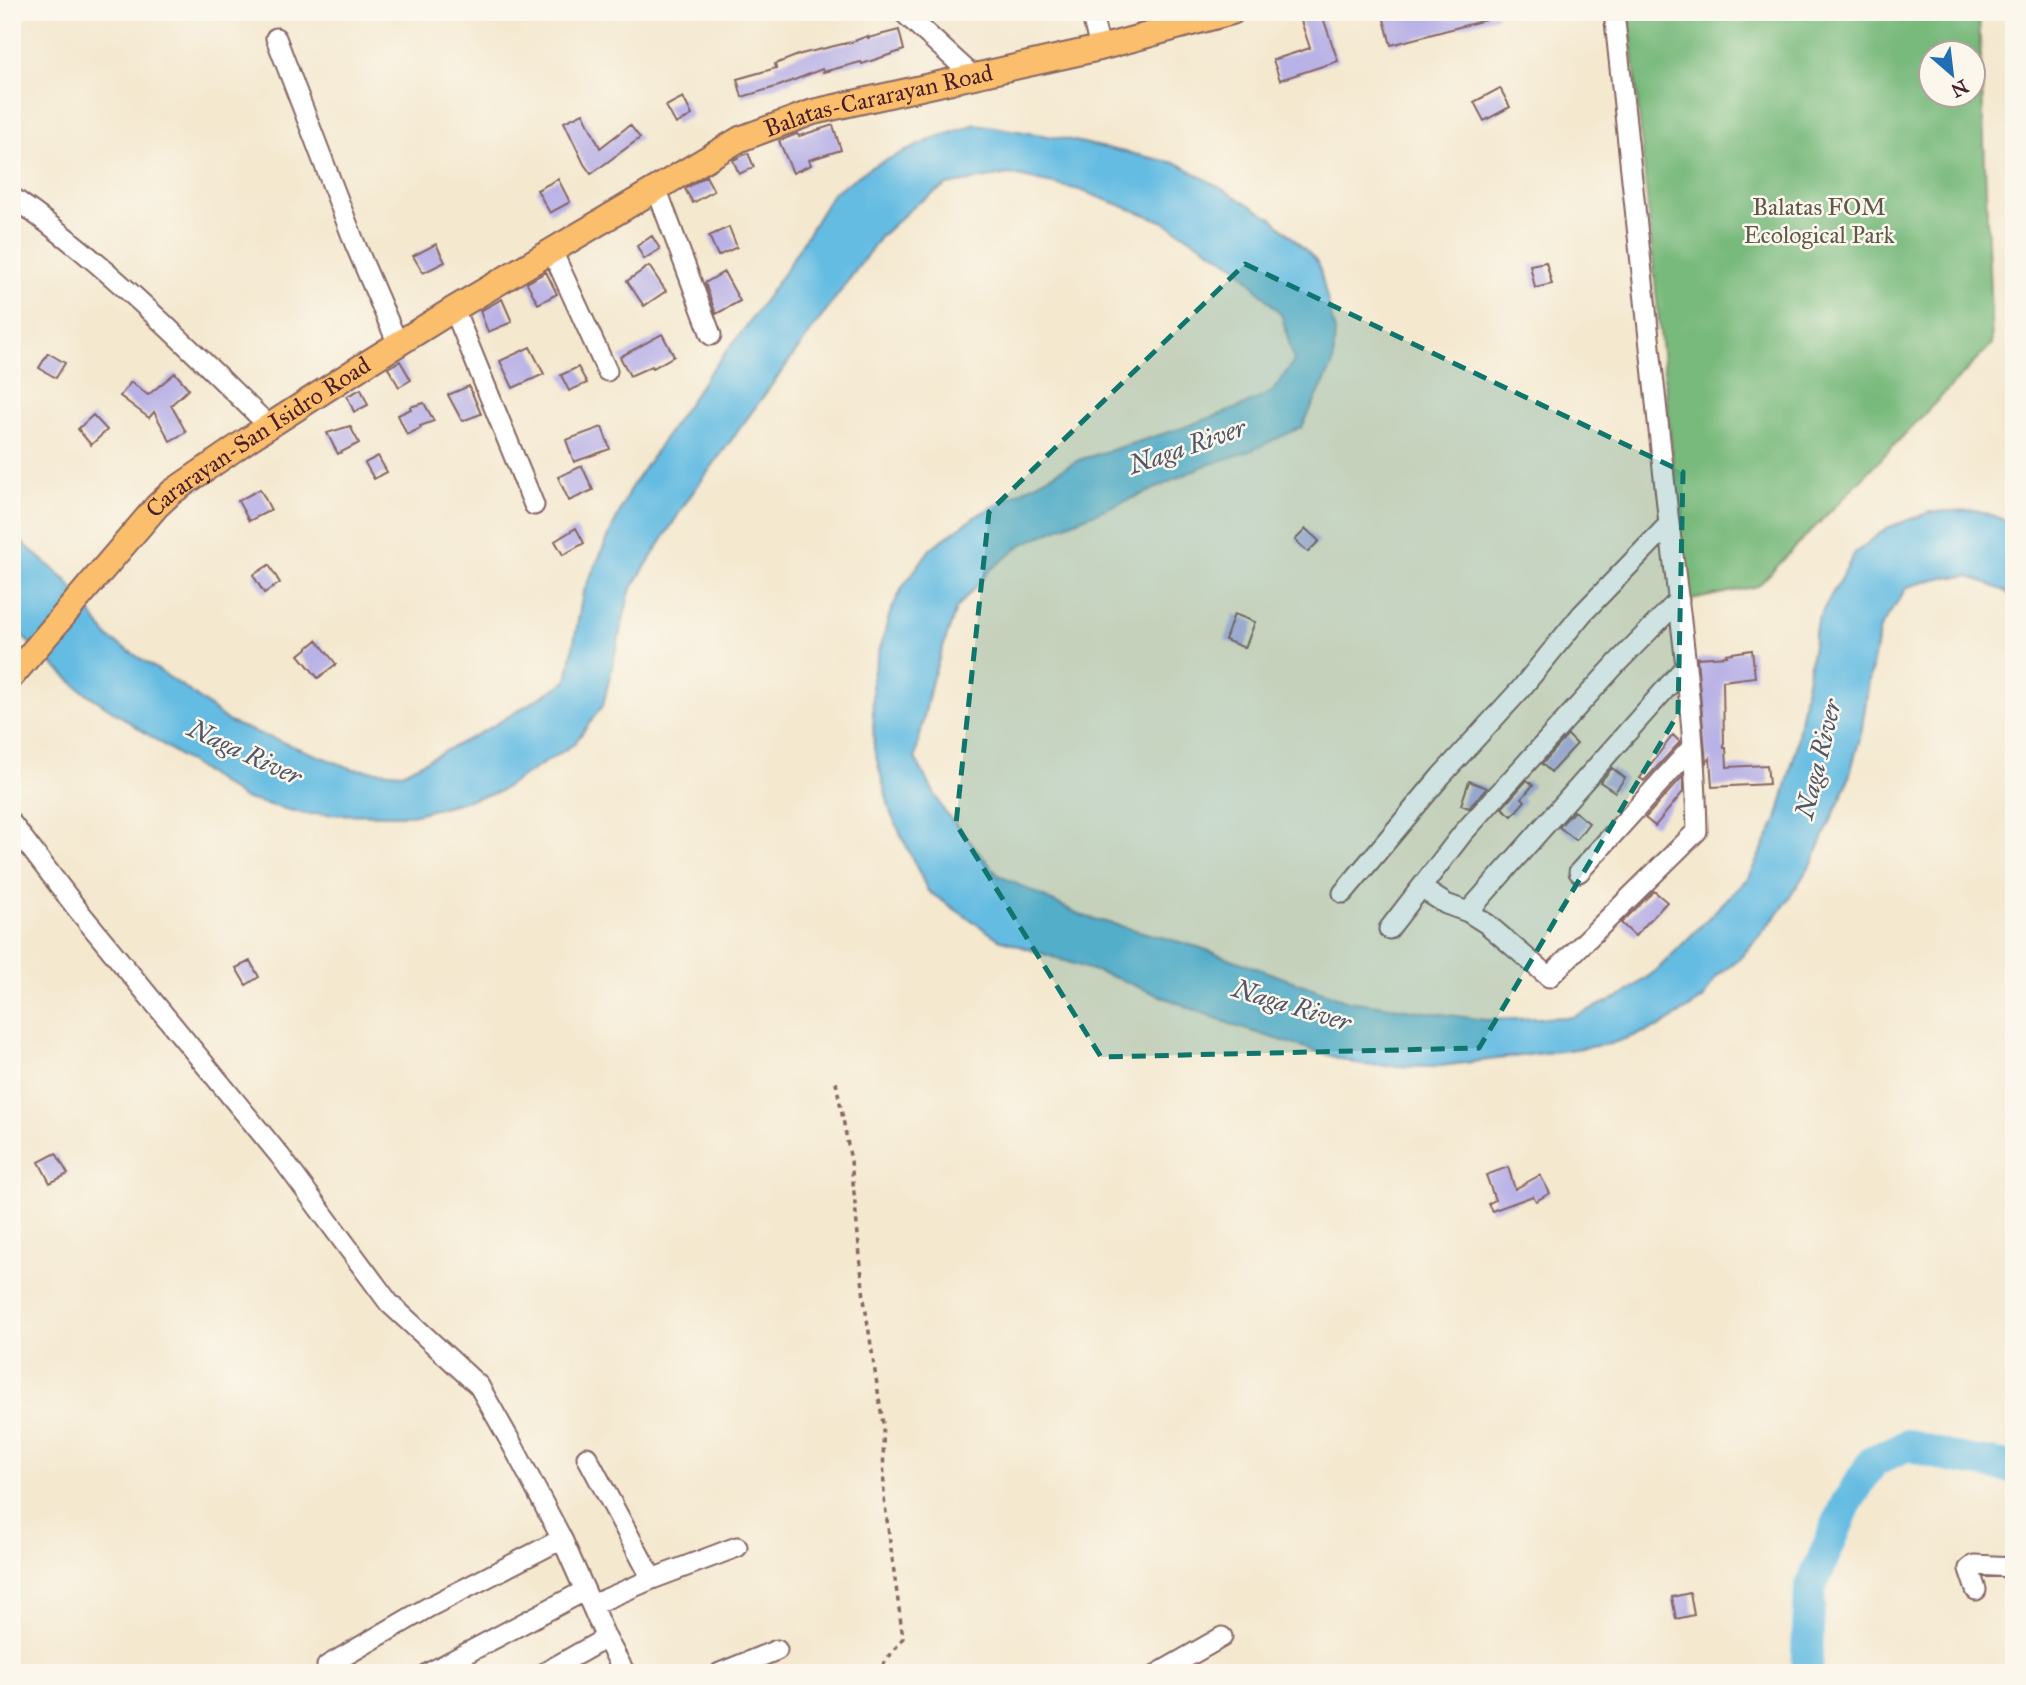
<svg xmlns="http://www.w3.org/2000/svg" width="2026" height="1685" font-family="'IM FELL Great Primer',serif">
<rect width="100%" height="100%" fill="#fbf7ec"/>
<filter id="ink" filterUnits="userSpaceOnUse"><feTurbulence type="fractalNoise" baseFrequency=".0143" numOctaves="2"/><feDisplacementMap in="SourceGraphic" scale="14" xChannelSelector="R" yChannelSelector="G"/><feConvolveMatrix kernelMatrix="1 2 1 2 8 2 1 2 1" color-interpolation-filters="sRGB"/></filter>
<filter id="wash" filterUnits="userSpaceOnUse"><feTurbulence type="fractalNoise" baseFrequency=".00686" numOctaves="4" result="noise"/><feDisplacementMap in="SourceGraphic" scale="28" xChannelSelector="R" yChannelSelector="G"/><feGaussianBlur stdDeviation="1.57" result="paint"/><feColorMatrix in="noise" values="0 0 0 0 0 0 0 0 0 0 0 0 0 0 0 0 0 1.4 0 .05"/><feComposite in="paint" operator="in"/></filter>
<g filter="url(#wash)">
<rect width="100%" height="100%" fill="#f4e8cf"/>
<path fill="#78b97b" stroke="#616c53" stroke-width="2" fill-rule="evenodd" d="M 1629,12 L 1979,12 L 1992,344 L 1758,586 L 1686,601 ZM 1932,52 L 1974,52 L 1974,94 L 1932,94 Z"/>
<path fill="#65bce2" stroke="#586e86" stroke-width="2" d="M 976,124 L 1065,139 L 1179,164 L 1272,218 L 1318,262 L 1335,331 L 1333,364 L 1302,427 L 1250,451 L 1201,467 L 1150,491 L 1075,521 L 1023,544 L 989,571 L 956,609 L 932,680 L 915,758 L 944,811 L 998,875 L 1083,916 L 1198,947 L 1348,1001 L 1485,1020 L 1573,1017 L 1623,995 L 1657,970 L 1748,878 L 1777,820 L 1795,753 L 1817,621 L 1855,553 L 1887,528 L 1930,512 L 1976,510 L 2014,523 L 2014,601 L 2005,591 L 1968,576 L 1939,578 L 1907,587 L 1880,628 L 1869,681 L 1861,734 L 1847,784 L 1813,861 L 1782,909 L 1741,957 L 1716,977 L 1703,999 L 1659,1027 L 1610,1044 L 1568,1050 L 1432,1067 L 1361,1065 L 1238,1027 L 1116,978 L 999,939 L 928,891 L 891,814 L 874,748 L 872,678 L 890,613 L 902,588 L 931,548 L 976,516 L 1079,460 L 1182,428 L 1240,407 L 1272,392 L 1294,361 L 1282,316 L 1235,265 L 1162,221 L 1080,190 L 1009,174 L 947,185 L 915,205 L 881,236 L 688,499 L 630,591 L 603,705 L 574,744 L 498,792 L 412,815 L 305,814 L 243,798 L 80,689 L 25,639 L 12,621 L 12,534 L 66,580 L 109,638 L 184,687 L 229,722 L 353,769 L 402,773 L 486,730 L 567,681 L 583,593 L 630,489 L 707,376 L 745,328 L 785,271 L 833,193 L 871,167 L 928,141 Z"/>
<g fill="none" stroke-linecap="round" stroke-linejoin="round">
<path stroke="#65bce2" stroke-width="32" d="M 1806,1673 L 1810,1589 L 1846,1504 L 1873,1461 L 1908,1445 L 1949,1457 L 2014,1468"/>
</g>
<g id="blocks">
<path fill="#b9b2e6" d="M 1308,12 L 1321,12 L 1338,61 L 1280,80 L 1273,60 L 1310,48 L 1299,15 Z
M 1382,12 L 1497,12 L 1497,17 L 1391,45 Z
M 899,30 L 904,50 L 862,64 L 861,62 L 823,72 L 822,69 L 779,86 L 742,97 L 737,79 L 776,68 L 775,64 L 801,54 L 851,42 L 868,36 L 868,38 Z
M 1500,88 L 1510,107 L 1484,121 L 1474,102 Z
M 683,97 L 692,115 L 676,124 L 666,106 Z
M 583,113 L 600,148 L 630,125 L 640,138 L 591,174 L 584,164 L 564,122 Z
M 833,125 L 841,150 L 809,160 L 811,165 L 793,173 L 779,141 L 797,134 L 799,136 Z
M 748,153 L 754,167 L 739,174 L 733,160 Z
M 706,176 L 714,191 L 693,203 L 685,189 Z
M 558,179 L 570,202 L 550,213 L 537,190 Z
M 729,227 L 737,247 L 718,256 L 709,236 Z
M 652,236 L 660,249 L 644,259 L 637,246 Z
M 436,244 L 445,262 L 423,273 L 413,256 Z
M 1546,262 L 1552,284 L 1535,288 L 1530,265 Z
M 649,266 L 666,291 L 644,306 L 627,281 Z
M 546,272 L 557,294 L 538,304 L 527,283 Z
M 724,272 L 740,301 L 716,314 L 705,283 Z
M 502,299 L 512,322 L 488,332 L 480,311 Z
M 662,334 L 674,356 L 653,368 L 652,366 L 630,376 L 620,357 Z
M 530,347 L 544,374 L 513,388 L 500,361 Z
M 48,353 L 65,363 L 56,378 L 39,368 Z
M 400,361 L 411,380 L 399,387 L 388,368 Z
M 578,367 L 587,383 L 569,391 L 561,375 Z
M 175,373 L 189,389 L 171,405 L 186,432 L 170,441 L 154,412 L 149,418 L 120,396 L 131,382 L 148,395 Z
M 469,386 L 481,414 L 462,421 L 448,395 Z
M 361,389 L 368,405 L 354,412 L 347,396 Z
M 424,403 L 434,421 L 420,426 L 421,428 L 407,435 L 398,415 L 411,409 L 410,407 Z
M 93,415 L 107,430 L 91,445 L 78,429 Z
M 350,426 L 359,443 L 338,454 L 327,433 Z
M 602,427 L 610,449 L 574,462 L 566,440 Z
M 378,456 L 387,472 L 374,479 L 365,463 Z
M 582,466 L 593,490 L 569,501 L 558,477 Z
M 260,489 L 271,510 L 249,521 L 238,501 Z
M 576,528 L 584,543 L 563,555 L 555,541 Z
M 1306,529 L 1319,541 L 1308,552 L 1295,540 Z
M 269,565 L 280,583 L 264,593 L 253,575 Z
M 1234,614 L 1255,622 L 1245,648 L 1225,640 Z
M 317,640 L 336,664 L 318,678 L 299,655 Z
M 1752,650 L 1755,677 L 1723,681 L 1724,748 L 1726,748 L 1727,767 L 1767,765 L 1769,784 L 1712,787 L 1710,758 L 1706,763 L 1697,658 L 1727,656 L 1726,654 Z
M 1568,735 L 1577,744 L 1551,772 L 1542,764 Z
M 1673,735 L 1680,742 L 1644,781 L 1640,778 Z
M 1612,768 L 1625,778 L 1615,792 L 1600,782 Z
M 1683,776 L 1683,792 L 1655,826 L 1645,818 Z
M 1527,780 L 1533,785 L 1522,798 L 1525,801 L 1512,816 L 1502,808 Z
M 1469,781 L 1487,788 L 1469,808 L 1461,805 Z
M 1574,811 L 1589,823 L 1576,840 L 1559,827 Z
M 1654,891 L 1667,902 L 1635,936 L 1621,923 Z
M 250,961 L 259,977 L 246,985 L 236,968 Z
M 56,1153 L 68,1174 L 50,1183 L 39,1162 Z
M 1508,1167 L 1515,1189 L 1540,1175 L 1550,1193 L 1536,1201 L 1533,1196 L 1492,1211 L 1488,1204 L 1495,1200 L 1486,1175 Z
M 1690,1593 L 1694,1615 L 1676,1619 L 1672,1597 Z"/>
</g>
</g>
<g filter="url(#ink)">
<use href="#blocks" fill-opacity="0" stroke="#866564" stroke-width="2"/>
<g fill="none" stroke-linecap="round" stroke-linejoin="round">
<defs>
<path id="minor" d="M 903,12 L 973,76
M 1091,12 L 1100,48
M 276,38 L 355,244 L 398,344
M 657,190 L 711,335
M 12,197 C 106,263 187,346 269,426
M 552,251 L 607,371
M 454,309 L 534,505
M 12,824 L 78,910 L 280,1156 L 389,1303 L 479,1386 L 513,1446 L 562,1539
M 1579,872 L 1693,746
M 1421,888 L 1446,904 L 1468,912 L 1685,667
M 1343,893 L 1441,776 L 1520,690 L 1582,614 L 1669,524
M 1468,912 L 1487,924 L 1549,977 L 1697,831 C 1695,728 1682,626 1669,524 L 1614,12
M 1389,929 L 1463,833 L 1618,662 L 1679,600
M 587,1457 L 652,1579
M 1976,1590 L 1969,1569 L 1974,1565 L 2014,1567
M 592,1605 L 652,1579 L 737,1547
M 329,1673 L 327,1666 L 427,1608 L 562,1539 L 606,1638 L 625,1673
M 429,1673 L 584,1591
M 544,1673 L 606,1638
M 720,1673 L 777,1650
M 1159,1673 L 1222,1637"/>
<g id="major">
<path id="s1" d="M 12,676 L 157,506 L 172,492 L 249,439 L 361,367 L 454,309 L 740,139 L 813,112 L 1100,48 L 1232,12"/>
</g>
</defs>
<use href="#minor" stroke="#866564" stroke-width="23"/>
<use href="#major" stroke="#866564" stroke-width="28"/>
<path stroke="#866564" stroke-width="3.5" stroke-dasharray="5 5" stroke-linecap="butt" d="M 836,1082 L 851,1161 L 864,1299 L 883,1424 L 884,1498 L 903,1638 L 877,1673"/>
<use href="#minor" stroke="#fff" stroke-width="19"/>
<use href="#major" stroke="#fabe6d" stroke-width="24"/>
</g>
</g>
<path fill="#0f766e" fill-opacity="0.2" stroke="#0f766e" stroke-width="5" stroke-dasharray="14 9" stroke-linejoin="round" d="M 1245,264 L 1683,472 L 1678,714 L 1479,1048 L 1101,1057 L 956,824 L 989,512 Z"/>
<g text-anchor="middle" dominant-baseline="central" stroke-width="5" stroke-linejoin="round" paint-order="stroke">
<g font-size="24" fill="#4a1f2b" stroke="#fbf7ec">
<text stroke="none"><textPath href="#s1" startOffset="1057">Balatas-Cararayan Road</textPath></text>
<text stroke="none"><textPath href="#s1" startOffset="346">Cararayan-San Isidro Road</textPath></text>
</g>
<g font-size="24" fill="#60574a" stroke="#fbf7ec">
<text x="1819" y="207">Balatas FOM<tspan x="1819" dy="28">Ecological Park</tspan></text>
</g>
<g font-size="26" font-style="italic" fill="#53566b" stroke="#fbf7ec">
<text transform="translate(1187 446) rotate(-19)">Naga River</text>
<text transform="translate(245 752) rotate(25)">Naga River</text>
<text transform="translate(1818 759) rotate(-76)">Naga River</text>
<text transform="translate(1292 1005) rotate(17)">Naga River</text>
</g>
</g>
<rect width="2026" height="1685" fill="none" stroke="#fbf7ec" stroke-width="42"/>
<g transform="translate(1952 74) rotate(152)"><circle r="33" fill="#fbf7ec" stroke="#b4a19f" stroke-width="2"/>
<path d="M0-5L12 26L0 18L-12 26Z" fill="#1f6fb2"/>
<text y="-10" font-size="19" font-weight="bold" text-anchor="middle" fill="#4a1f2b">N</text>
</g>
</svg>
